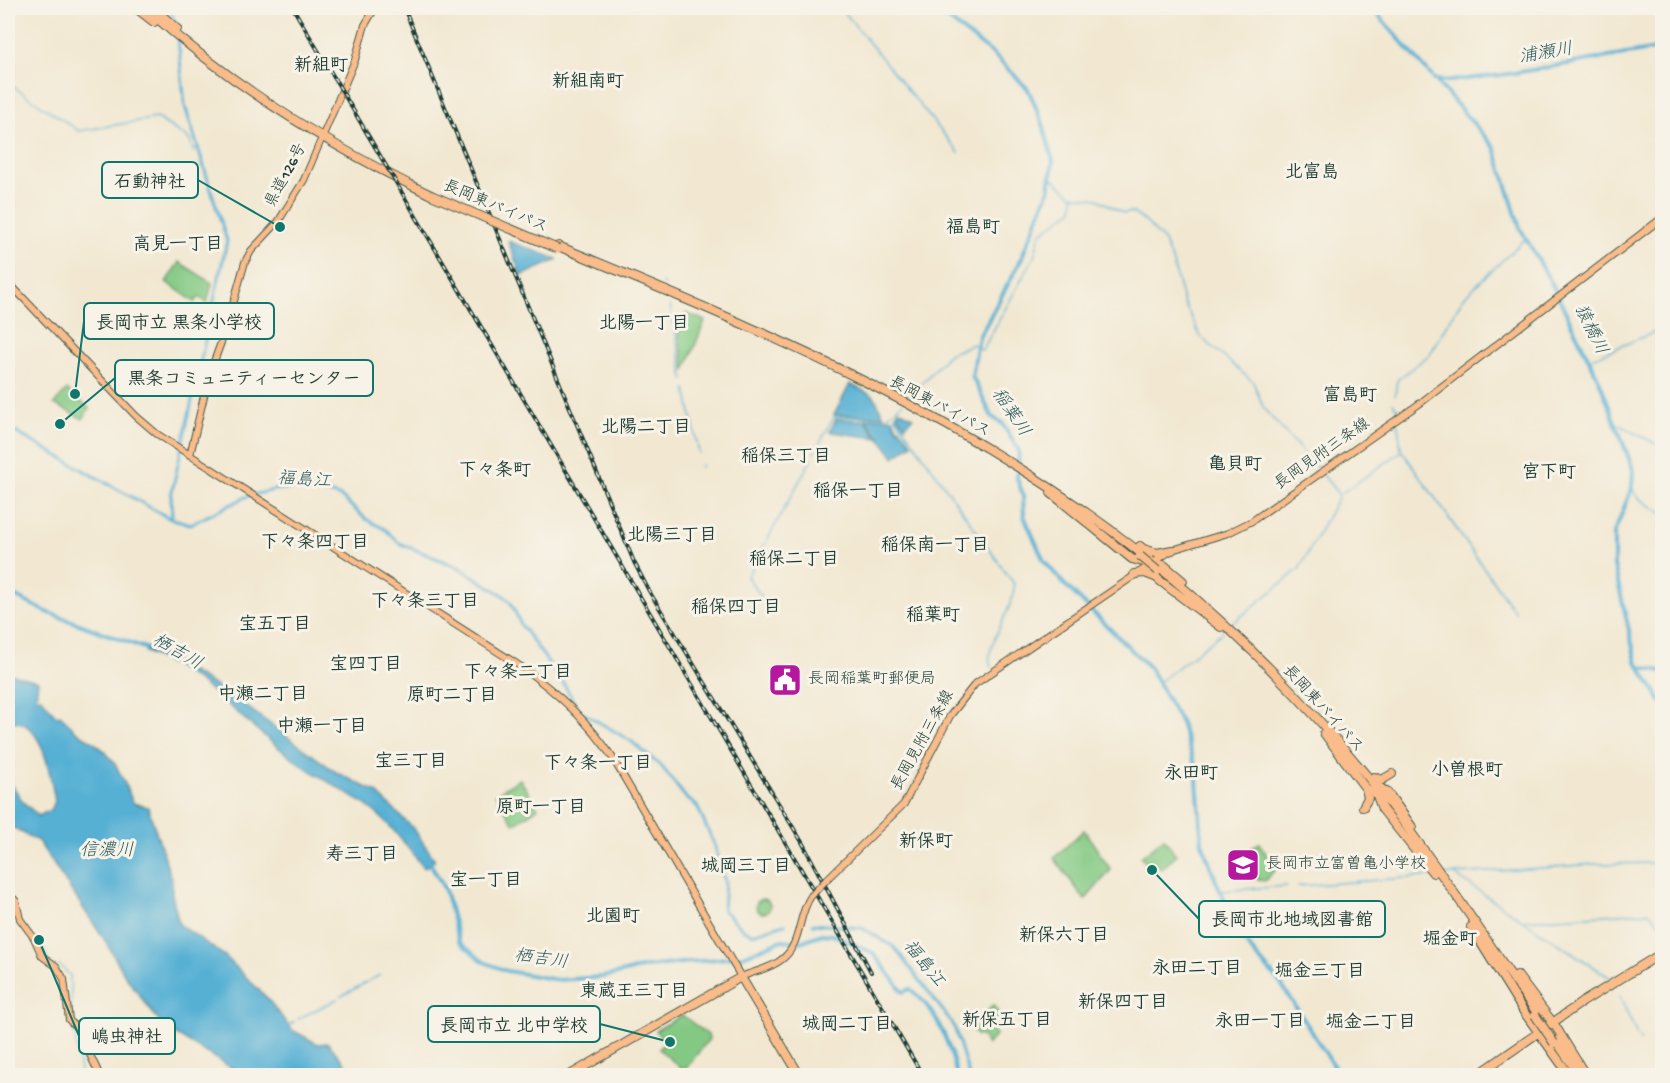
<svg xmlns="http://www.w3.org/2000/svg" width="1670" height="1083" font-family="'Gochi Hand','Klee One',sans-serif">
<rect width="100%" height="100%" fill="#f7f3e8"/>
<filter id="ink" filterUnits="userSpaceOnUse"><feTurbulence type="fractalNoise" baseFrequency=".0167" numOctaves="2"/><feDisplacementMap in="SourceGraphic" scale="12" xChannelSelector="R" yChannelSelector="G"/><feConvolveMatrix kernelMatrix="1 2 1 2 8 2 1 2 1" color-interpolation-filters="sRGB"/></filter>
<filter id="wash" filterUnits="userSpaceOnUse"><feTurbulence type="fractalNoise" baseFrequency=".008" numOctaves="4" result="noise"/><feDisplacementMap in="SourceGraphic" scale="24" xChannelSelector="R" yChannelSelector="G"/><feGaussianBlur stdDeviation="1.35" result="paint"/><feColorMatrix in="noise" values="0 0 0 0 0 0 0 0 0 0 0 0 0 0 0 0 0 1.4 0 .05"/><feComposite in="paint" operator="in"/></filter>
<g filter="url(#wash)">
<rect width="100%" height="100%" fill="#f2e8d2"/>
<path fill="#83c983" stroke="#51835c" stroke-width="1.5" d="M 179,262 L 212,283 L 207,303 L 199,297 L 195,302 L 166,282 Z
M 686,313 L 705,321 L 685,370 L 678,332 Z
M 67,390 L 89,408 L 83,419 L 54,404 Z
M 520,779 L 538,808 L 514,824 L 495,794 Z
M 1084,830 L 1111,870 L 1085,900 L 1054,858 Z
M 1164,838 L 1176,855 L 1162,869 L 1153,861 L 1148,865 L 1141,857 Z
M 1259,843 L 1276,869 L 1265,881 L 1258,880 L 1242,855 Z
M756 906a7 7 0 1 1 14 0a7 7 0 1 1-14 0Z
M 993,1005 L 1002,1018 L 992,1029 L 996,1035 L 987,1045 L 982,1036 L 977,1036 L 972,1029 Z
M 682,1015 L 708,1035 L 709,1039 L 684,1071 L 659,1049 L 666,1041 L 655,1031 Z"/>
<path fill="#56b0d4" stroke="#3a7684" stroke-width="1.5" d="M 508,241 L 557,259 L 557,260 L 521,276 Z
M 850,384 L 874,396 L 884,416 L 834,415 Z
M 899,410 L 913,417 L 905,426 L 896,414 Z
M 893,418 L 897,428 L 899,427 L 912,444 L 894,457 L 866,419 Z
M 836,419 L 865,420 L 878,438 L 830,432 Z
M 149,647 L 229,694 L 336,772 L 376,792 L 414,829 L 435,860 L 424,868 C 406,845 389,821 364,804 C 338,787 311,773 287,754 C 241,720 201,672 145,652 Z
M 8,673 L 38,681 L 36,698 L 41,697 L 56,716 L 60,715 C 68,721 72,729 80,734 C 113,751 119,769 133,803 L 148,807 L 172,880 L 172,894 L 179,924 L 225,956 L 267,998 L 292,1030 L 318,1044 L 328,1043 L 355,1075 L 243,1075 L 163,1027 L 126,977 L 106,942 L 38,841 L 8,825 L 8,778 L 23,802 L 39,816 L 50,810 L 55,802 C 51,778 43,716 8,722 Z"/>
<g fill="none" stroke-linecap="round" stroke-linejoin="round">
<path stroke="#56b0d4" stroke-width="1.5" d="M 841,8 L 959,153
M 8,83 L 79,131 L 157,118 L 189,139 L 194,152
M 1072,195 L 1098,199 L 1123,213 L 1131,212 L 1145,221 L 1163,240 L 1173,263 L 1183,301 L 1201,337 L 1253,382 L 1264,409 L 1320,471
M 662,283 L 666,286
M 670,305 L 674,324
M 675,329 L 684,380
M 1590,359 L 1662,329
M 686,389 L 699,453
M 1395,395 L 1397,380 L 1429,355 L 1464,297 L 1525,239
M 906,400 L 949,354 L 973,344 L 981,350 L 983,349 L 1034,257 L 1040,234 L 1073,209 L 1074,197 L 1051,177
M 1393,403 L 1400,414
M 895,416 L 1014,584 C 1016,609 982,645 991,668
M 1616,423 L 1662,447
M 1398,424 L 1401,449
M 814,453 L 834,417 L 886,417 L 903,403
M 701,465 L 701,467
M 1323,475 L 1339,495
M 1632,488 L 1637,497 L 1662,513
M 1342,493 L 1402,451 L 1447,515
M 1448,517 L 1483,567
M 1484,568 L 1515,612
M 773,612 L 747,577 L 812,458
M 1233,623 L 1299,569 L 1339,496
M 1222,632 L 1223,631
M 1158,683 L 1220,634
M 1445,875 L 1596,864 L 1662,863
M 1455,875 L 1548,937
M 1298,886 L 1432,876
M 1220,891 L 1287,886
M 1523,920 L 1648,912 L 1662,925
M 1550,938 L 1612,979
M 38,940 L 48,957
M 59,965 L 70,975 L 72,1018
M 341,996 L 380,975
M 1620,997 L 1637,1035
M 298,1019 L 337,999
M 287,1026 L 294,1022
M 73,1029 L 81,1076
M 1639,1038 L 1641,1041"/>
<path stroke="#56b0d4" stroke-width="3" d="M 170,8 L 177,27
M 8,428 L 169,518 L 191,524 L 248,496 L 274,490 L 295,488 L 329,493 L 341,497 L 366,519 L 386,530 L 399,543 L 460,568 L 503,595 L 511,603 L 521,625 L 563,683 L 580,711 L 631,741 L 662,767 L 686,798 L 697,806 L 715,846 L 725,882 L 723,910 L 744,930 L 752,934 L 785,924
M 172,518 L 171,496 L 227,241 L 185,106 L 178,40
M 813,924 L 862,928 L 894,947 L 947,1016 L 955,1029 L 969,1076"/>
<path stroke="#56b0d4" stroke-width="4" d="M 893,8 L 934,13 L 949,20 L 992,53 L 1028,89 L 1043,124 L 1053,161 L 1049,190 L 1019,264 L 979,337 L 972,376 L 992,417 L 1002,423 L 1019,451 L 1017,478 L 1023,495 L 1024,516 L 1044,561 L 1063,583 L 1149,667 L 1181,723 L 1196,768 L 1202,843 L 1216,881 L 1243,941
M 1372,8 L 1495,148 L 1520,228 L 1552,284 L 1599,380 L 1633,469 L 1632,488 L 1614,533 L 1614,565 L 1636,661 L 1662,703
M 1434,80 L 1450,81 L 1508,74 L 1662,48
M 8,593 L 49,613 L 150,650
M 1640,667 L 1662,671
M 428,859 L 445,890 L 459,942 L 484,962 L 507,971 L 558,980 L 603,977 L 646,967 L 743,956 L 782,940 L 800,942 L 822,934 L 833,935 L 873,953 L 903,992 L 910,989 C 936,1009 950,1044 957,1076
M 1247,945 L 1281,984 L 1340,1076"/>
</g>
</g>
<g filter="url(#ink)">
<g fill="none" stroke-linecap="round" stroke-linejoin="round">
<defs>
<path id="major" d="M 8,282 L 136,416 L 157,434 L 520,666 C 554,690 589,722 612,757 L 741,977 C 754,971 770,969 781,960 C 802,945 797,916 811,896
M 190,455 L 209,375 L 226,329 L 245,262 L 251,251 L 278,222 L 304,180 L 355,60 L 365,25 L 375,8
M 827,879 L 904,804 L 950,716 L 975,684 L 1172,550 L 1228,533 L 1252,521 L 1419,404 L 1662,218
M 8,893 L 16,901 L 20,919 L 34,938 L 42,956 L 56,966 L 64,979 L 69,1020 L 78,1029 L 100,1076"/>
<path id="highway" d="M 136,8 L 154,22
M 145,8 C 231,85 327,145 431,195
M 154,8 L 177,29
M 558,246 C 763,330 967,416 1142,554
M 1051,493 L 1132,559 L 1150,564 L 1150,571 L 1159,580 L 1221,627
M 1140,546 L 1148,553 L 1151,563 L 1164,565 L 1183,581
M 1144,549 L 1157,553 L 1172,550
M 1160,568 C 1244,638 1321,717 1388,802 C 1441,870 1488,943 1537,1013
M 1134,574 L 1145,573 L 1155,577
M 1324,733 L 1366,789 L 1376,793 L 1382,809 L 1433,873
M 1374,777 L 1382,780 L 1392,774
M 1379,787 L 1388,793 L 1412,827
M 1363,807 L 1368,798 L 1366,789
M 1471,927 L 1524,1012 L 1570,1076
M 1517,975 L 1556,1027 L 1586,1076
M 1556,1041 L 1580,1076
M 568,1076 L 741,977 L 800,1076
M 1476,1076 L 1581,1003 L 1662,953"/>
</defs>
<use href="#major" stroke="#3f574c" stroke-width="8"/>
<use href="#highway" stroke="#3f574c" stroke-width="10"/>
<use href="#major" stroke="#f9bc8a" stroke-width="6"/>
<use href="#highway" stroke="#f9bc8a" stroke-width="8"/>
<defs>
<path id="rail" d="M 293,8 L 923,1076
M 404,8 L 634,562 L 649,591 L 802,842 L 871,972"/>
</defs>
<use href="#rail" stroke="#1f3d34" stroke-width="4"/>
<use href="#rail" stroke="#f7f3e8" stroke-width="1.5" stroke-dasharray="4.5" stroke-linecap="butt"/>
<defs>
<path id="major-bridge" d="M 811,896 L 827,879"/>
<path id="highway-bridge" d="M 431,195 L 558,249
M 1140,556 L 1158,571
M 1535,1015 L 1554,1043"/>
</defs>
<use href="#major-bridge" stroke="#3f574c" stroke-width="8" stroke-linecap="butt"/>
<use href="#highway-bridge" stroke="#3f574c" stroke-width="10" stroke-linecap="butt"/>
<use href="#major-bridge" stroke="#f9bc8a" stroke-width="6"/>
<use href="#highway-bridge" stroke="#f9bc8a" stroke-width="8"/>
</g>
</g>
<defs>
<symbol id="civic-square" viewBox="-11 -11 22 22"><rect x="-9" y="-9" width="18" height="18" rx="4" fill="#b5179e" stroke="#f7f3e8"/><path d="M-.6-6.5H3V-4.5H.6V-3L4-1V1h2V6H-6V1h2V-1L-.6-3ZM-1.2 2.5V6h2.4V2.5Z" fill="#fff"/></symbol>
<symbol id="school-square" viewBox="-11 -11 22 22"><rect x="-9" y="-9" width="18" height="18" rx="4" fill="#b5179e" stroke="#f7f3e8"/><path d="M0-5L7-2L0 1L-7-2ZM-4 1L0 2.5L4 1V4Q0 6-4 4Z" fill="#fff"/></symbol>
</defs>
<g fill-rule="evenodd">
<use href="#civic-square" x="766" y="661" width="38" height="38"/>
<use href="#school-square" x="1224" y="846" width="38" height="38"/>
</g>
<g text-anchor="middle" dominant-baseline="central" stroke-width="6" stroke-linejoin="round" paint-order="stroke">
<g font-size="16" fill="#1f3d34" stroke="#f7f3e8">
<text transform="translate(287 176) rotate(-62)">県道126号</text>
<text transform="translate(495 208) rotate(23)">長岡東バイパス</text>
<text transform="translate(939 408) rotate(28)">長岡東バイパス</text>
<text transform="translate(1323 455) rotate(-35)">長岡見附三条線</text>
<text transform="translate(1322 710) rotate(48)">長岡東バイパス</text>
<text transform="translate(924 741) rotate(-61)">長岡見附三条線</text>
</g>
<g font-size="16" fill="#1f3d34" stroke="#f7f3e8" text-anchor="start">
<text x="808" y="680">長岡稲葉町郵便局</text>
<text x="1266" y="865">長岡市立富曽亀小学校</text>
</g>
<g font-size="18" font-style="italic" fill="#2d5a5c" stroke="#f7f3e8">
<text transform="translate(1546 54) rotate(-9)">浦瀬川</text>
<text transform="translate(1590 330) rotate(64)">猿橋川</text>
<text transform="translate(1010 413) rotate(56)">稲葉川</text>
<text transform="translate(304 481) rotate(4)">福島江</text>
<text transform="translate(177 653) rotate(30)">栖吉川</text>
<text x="107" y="851">信濃川</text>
<text transform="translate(541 960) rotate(8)">栖吉川</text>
<text transform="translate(923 964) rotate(51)">福島江</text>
</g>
<g font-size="18" font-weight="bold" fill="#1f3d34" stroke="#f7f3e8">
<text x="321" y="66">新組町</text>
<text x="588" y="82">新組南町</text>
<text x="1312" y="173">北富島</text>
<text x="973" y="228">福島町</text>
<text x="178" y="245">高見一丁目</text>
<text x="644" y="324">北陽一丁目</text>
<text x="1350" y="396">富島町</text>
<text x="646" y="428">北陽二丁目</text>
<text x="786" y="457">稲保三丁目</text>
<text x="1235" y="465">亀貝町</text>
<text x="495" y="471">下々条町</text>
<text x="1549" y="473">宮下町</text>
<text x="858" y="492">稲保一丁目</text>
<text x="672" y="536">北陽三丁目</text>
<text x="315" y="543">下々条四丁目</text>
<text x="935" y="546">稲保南一丁目</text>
<text x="794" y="560">稲保二丁目</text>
<text x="425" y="602">下々条三丁目</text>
<text x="736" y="608">稲保四丁目</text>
<text x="933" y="616">稲葉町</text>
<text x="275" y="625">宝五丁目</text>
<text x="366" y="665">宝四丁目</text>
<text x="518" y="673">下々条二丁目</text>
<text x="263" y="695">中瀬二丁目</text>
<text x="452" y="696">原町二丁目</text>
<text x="322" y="727">中瀬一丁目</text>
<text x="411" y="762">宝三丁目</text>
<text x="598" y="764">下々条一丁目</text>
<text x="1467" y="771">小曽根町</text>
<text x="1191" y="774">永田町</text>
<text x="541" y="808">原町一丁目</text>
<text x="926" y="842">新保町</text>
<text x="362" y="855">寿三丁目</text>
<text x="746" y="867">城岡三丁目</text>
<text x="486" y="881">宝一丁目</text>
<text x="613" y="917">北園町</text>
<text x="1064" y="936">新保六丁目</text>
<text x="1450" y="940">堀金町</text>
<text x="1197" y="969">永田二丁目</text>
<text x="1320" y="972">堀金三丁目</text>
<text x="634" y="992">東蔵王三丁目</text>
<text x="1123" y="1003">新保四丁目</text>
<text x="1007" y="1021">新保五丁目</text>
<text x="1260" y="1022">永田一丁目</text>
<text x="1371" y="1023">堀金二丁目</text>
<text x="847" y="1025">城岡二丁目</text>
</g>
</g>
<path fill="none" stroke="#0f766e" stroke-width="2" d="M280 227L198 180M75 394L84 321M60 424L115 378M1152 870L1199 919M670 1042L600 1024M39 940L79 1036"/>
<g fill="#0f766e" stroke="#f7f3e8" stroke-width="2">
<circle cx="280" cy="227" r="6"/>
<circle cx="75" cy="394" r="6"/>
<circle cx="60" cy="424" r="6"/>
<circle cx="1152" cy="870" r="6"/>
<circle cx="670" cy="1042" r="6"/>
<circle cx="39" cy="940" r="6"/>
</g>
<g fill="#f7f3e8" stroke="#0f766e" stroke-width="2">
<rect x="102" y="162" width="96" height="36" rx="6"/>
<rect x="84" y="303" width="190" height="36" rx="6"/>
<rect x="115" y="360" width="258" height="36" rx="6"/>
<rect x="1199" y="901" width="186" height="36" rx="6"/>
<rect x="428" y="1006" width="172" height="36" rx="6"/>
<rect x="79" y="1018" width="96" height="36" rx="6"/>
</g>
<g font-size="18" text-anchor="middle" font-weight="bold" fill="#1f3d34">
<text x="150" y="187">石動神社</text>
<text x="179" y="328">長岡市立 黒条小学校</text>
<text x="244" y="384">黒条コミュニティーセンター</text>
<text x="1292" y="925">長岡市北地域図書館</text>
<text x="514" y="1031">長岡市立 北中学校</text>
<text x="127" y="1042">嶋虫神社</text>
</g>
<rect width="1670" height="1083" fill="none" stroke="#f7f3e8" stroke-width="30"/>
</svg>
